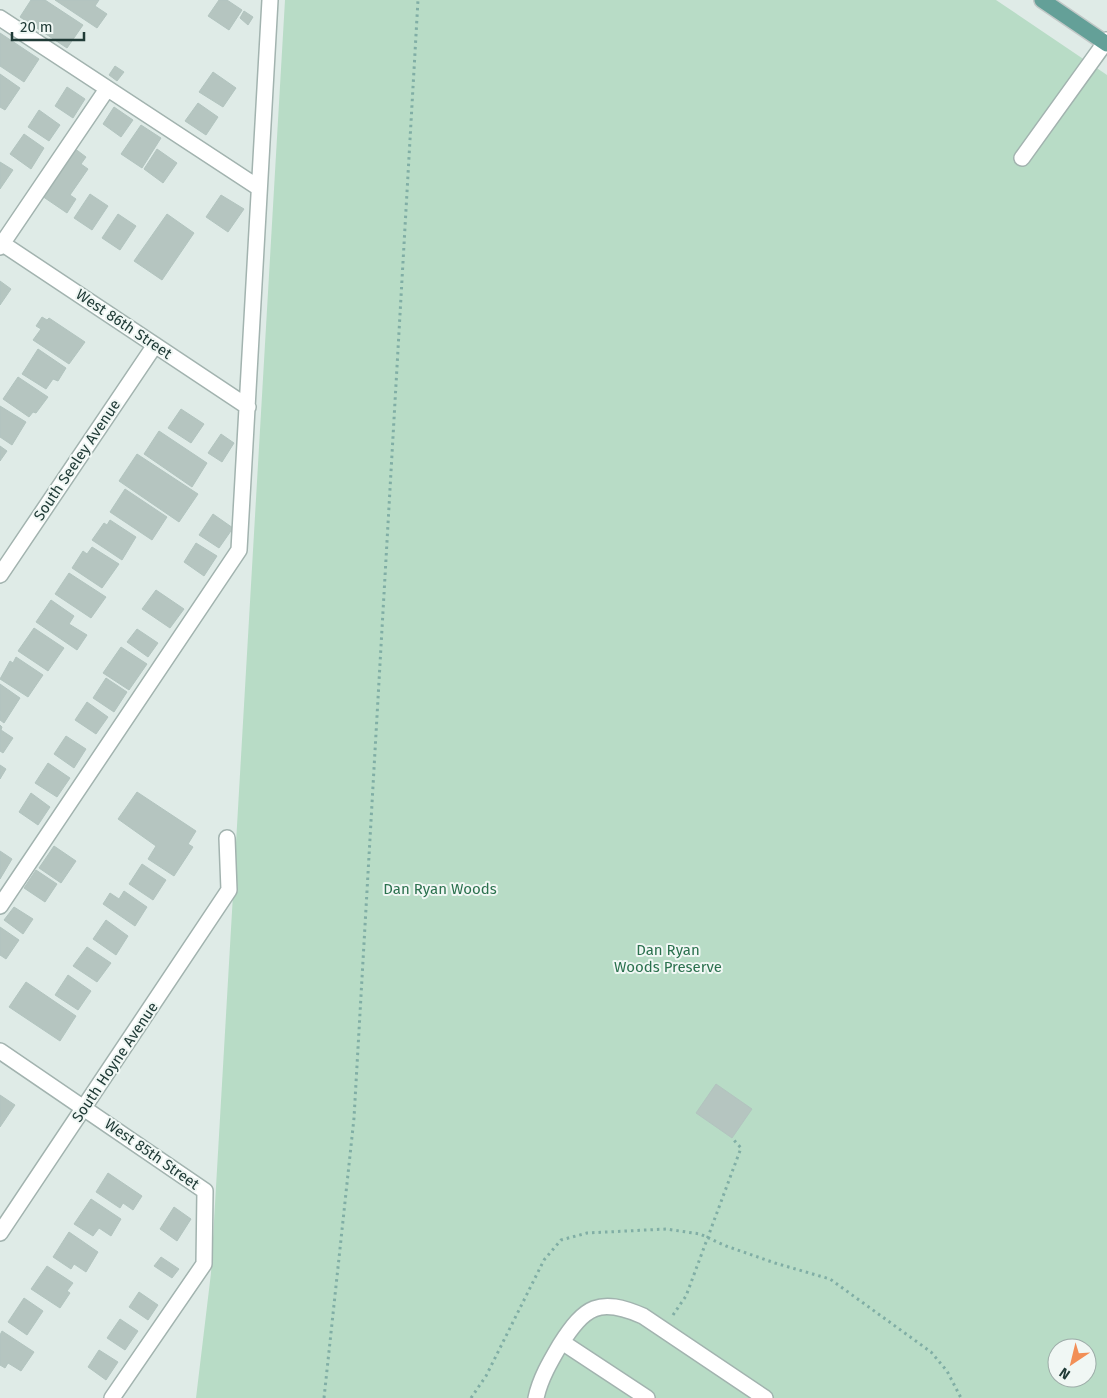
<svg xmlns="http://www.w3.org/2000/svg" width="1107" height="1398" font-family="'Fira Sans',sans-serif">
<rect width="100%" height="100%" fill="#dfebe7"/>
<path fill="#b8dcc6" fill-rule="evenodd" d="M 285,0 L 996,0 L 1107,75 L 1107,1398 L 196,1398 L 211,1273 ZM 1057,1348 L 1087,1348 L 1087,1378 L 1057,1378 Z"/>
<path fill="#b5c5c0" stroke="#b2c4bf" d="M 31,0 L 45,0 L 83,25 L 67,48 L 20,17 Z
M 55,0 L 99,0 L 95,6 L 107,14 L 97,28 Z
M 219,0 L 227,0 L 242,10 L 229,30 L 208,16 Z
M 244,11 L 253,17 L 248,25 L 240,18 Z
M 0,33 L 39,59 L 24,82 L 0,66 Z
M 115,66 L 124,72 L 117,81 L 109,75 Z
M 213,72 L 236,88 L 223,107 L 199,92 Z
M 0,74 L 20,88 L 5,110 L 0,107 Z
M 67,87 L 85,99 L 73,118 L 55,106 Z
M 198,103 L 218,117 L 206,135 L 185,121 Z
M 114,107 L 133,120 L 121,137 L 103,124 Z
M 39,110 L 60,125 L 49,141 L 28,127 Z
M 141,125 L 161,138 L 142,168 L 121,154 Z
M 24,134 L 44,148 L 31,169 L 10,154 Z
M 74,148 L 86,157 L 81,164 L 88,169 L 70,195 L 76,199 L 67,213 L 42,196 Z
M 157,149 L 177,163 L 163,183 L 144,169 Z
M 0,162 L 13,170 L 0,189 Z
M 90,194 L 108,206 L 92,230 L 74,218 Z
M 221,195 L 244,209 L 228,232 L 206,217 Z
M 118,214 L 136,226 L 120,250 L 102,238 Z
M 167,214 L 194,233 L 162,280 L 134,261 Z
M 0,281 L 11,289 L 0,305 Z
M 42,317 L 47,320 L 49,318 L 85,342 L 69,364 L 33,340 L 41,329 L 36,326 Z
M 38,349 L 66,368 L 58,381 L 53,379 L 46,389 L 22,374 Z
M 18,377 L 48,397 L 36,413 L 33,412 L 29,417 L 3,399 Z
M 0,406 L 26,422 L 12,445 L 0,437 Z
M 181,409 L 204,424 L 191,443 L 168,428 Z
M 159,431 L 207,463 L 192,487 L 144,454 Z
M 221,434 L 234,443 L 222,462 L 208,453 Z
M 0,446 L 7,451 L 0,461 Z
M 137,454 L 198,494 L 179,522 L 119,481 Z
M 125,489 L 167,517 L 152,540 L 110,512 Z
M 213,514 L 233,528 L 219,548 L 199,535 Z
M 110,520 L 136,537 L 122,560 L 92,540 L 104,523 L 107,525 Z
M 196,543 L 217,556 L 204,576 L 184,562 Z
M 92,547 L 119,564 L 102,588 L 72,568 L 83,551 L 87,554 Z
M 69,573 L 106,597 L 91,618 L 55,594 Z
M 156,590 L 184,609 L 170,628 L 142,609 Z
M 51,600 L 74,616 L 69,624 L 87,635 L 77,650 L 36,622 Z
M 34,628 L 64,648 L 48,671 L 18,651 Z
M 137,629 L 158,643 L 148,657 L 127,642 Z
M 121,647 L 147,664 L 129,690 L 103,673 Z
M 16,657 L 43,675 L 28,697 L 0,679 L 10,661 L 13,663 Z
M 106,678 L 127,692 L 114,712 L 93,698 Z
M 0,684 L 20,698 L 4,723 L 0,720 Z
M 87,702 L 108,717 L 96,734 L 75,720 Z
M 0,725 L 2,727 L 1,730 L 13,738 L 3,753 L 0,751 Z
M 66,736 L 86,749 L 74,768 L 54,754 Z
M 48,763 L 70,778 L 57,797 L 35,783 Z
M 0,765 L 6,769 L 0,779 Z
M 137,792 L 196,831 L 188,844 L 193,847 L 174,876 L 148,859 L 156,846 L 118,819 Z
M 31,793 L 50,807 L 38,825 L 19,812 Z
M 54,846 L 76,861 L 61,883 L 39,868 Z
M 0,851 L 12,859 L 0,879 Z
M 142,864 L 166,880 L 153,900 L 129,884 Z
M 36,870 L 57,884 L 45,902 L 24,888 Z
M 124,891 L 147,907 L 135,926 L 103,904 L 110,893 L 119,899 Z
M 14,907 L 33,919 L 23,934 L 4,920 Z
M 106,920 L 128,936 L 116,955 L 93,939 Z
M 0,927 L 19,940 L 6,959 L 0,955 Z
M 87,947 L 111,963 L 97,982 L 73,966 Z
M 68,975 L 91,991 L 78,1010 L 55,995 Z
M 26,982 L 76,1016 L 60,1041 L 9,1007 Z
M 716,1084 L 752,1109 L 732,1138 L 696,1113 Z
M 0,1095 L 15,1105 L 0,1127 Z
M 108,1173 L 142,1196 L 133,1210 L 123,1203 L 120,1208 L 96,1192 Z
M 91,1199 L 121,1219 L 111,1236 L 99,1228 L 93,1236 L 74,1224 Z
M 174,1207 L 191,1219 L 177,1241 L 160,1229 Z
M 69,1232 L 98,1252 L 86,1272 L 74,1264 L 71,1269 L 53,1257 Z
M 161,1257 L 179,1269 L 172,1278 L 154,1266 Z
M 47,1266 L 73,1283 L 67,1291 L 70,1293 L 60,1308 L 31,1289 Z
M 139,1292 L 158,1305 L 148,1320 L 129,1307 Z
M 24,1298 L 43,1311 L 27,1335 L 8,1322 Z
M 120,1319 L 138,1331 L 125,1350 L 107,1338 Z
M 2,1331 L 34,1352 L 21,1371 L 8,1363 L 5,1368 L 0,1365 L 0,1335 Z
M 99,1350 L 118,1362 L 106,1380 L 88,1367 Z"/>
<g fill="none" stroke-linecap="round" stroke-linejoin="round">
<defs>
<path id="minor" d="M 0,18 L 259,188
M 1022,158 L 1107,40
M 0,242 L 248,407
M 0,247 L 107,89
M 0,575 L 155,345
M 0,906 L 239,550 L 270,0
M 0,1051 L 205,1191 L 204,1264 L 112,1398
M 0,1233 L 229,890 L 227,838
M 562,1342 L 647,1398
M 536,1398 C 540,1379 550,1362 560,1345 C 585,1306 599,1297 643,1316 L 765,1398"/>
<path id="major" d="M 1042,0 L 1107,44"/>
</defs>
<use href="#minor" stroke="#a2b3af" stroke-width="18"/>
<use href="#major" stroke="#c1c8c7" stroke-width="18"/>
<path stroke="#80aea5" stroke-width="3" stroke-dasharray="2.5 4" stroke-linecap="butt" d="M 673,1315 L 686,1296 L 741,1148 L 732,1138
M 324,1398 L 354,1118 L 418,0
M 471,1398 L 486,1376 L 544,1260 L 561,1240 L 587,1233 L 666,1229 L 700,1234 L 726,1246 L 775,1263 L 830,1279 L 931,1352 L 947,1371 L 961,1398"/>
<use href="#minor" stroke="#fff" stroke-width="15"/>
<use href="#major" stroke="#64a098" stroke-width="15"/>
</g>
<g text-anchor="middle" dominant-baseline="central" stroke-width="4" stroke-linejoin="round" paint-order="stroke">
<g font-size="15" fill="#203b37" stroke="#f0f7f4">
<text transform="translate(124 324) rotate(34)">West 86th Street</text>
<text transform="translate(77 460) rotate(-56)">South Seeley Avenue</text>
<text transform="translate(115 1062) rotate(-56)">South Hoyne Avenue</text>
<text transform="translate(152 1154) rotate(35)">West 85th Street</text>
</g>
<g font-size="15" fill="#2b714e" stroke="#f0f7f4">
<text x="440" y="889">Dan Ryan Woods</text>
<text x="668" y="950">Dan Ryan<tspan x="668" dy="17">Woods Preserve</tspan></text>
</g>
</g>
<g transform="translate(1072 1363) rotate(215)"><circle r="24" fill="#f0f7f4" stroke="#9daca8"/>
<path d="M0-4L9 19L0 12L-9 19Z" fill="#f28f56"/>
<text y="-8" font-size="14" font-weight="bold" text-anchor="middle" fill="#203b37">N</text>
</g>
<path d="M12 32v8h72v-8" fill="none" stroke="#203b37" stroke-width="2.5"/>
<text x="20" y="32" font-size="15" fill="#203b37" stroke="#f0f7f4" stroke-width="4" paint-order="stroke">20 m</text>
</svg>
